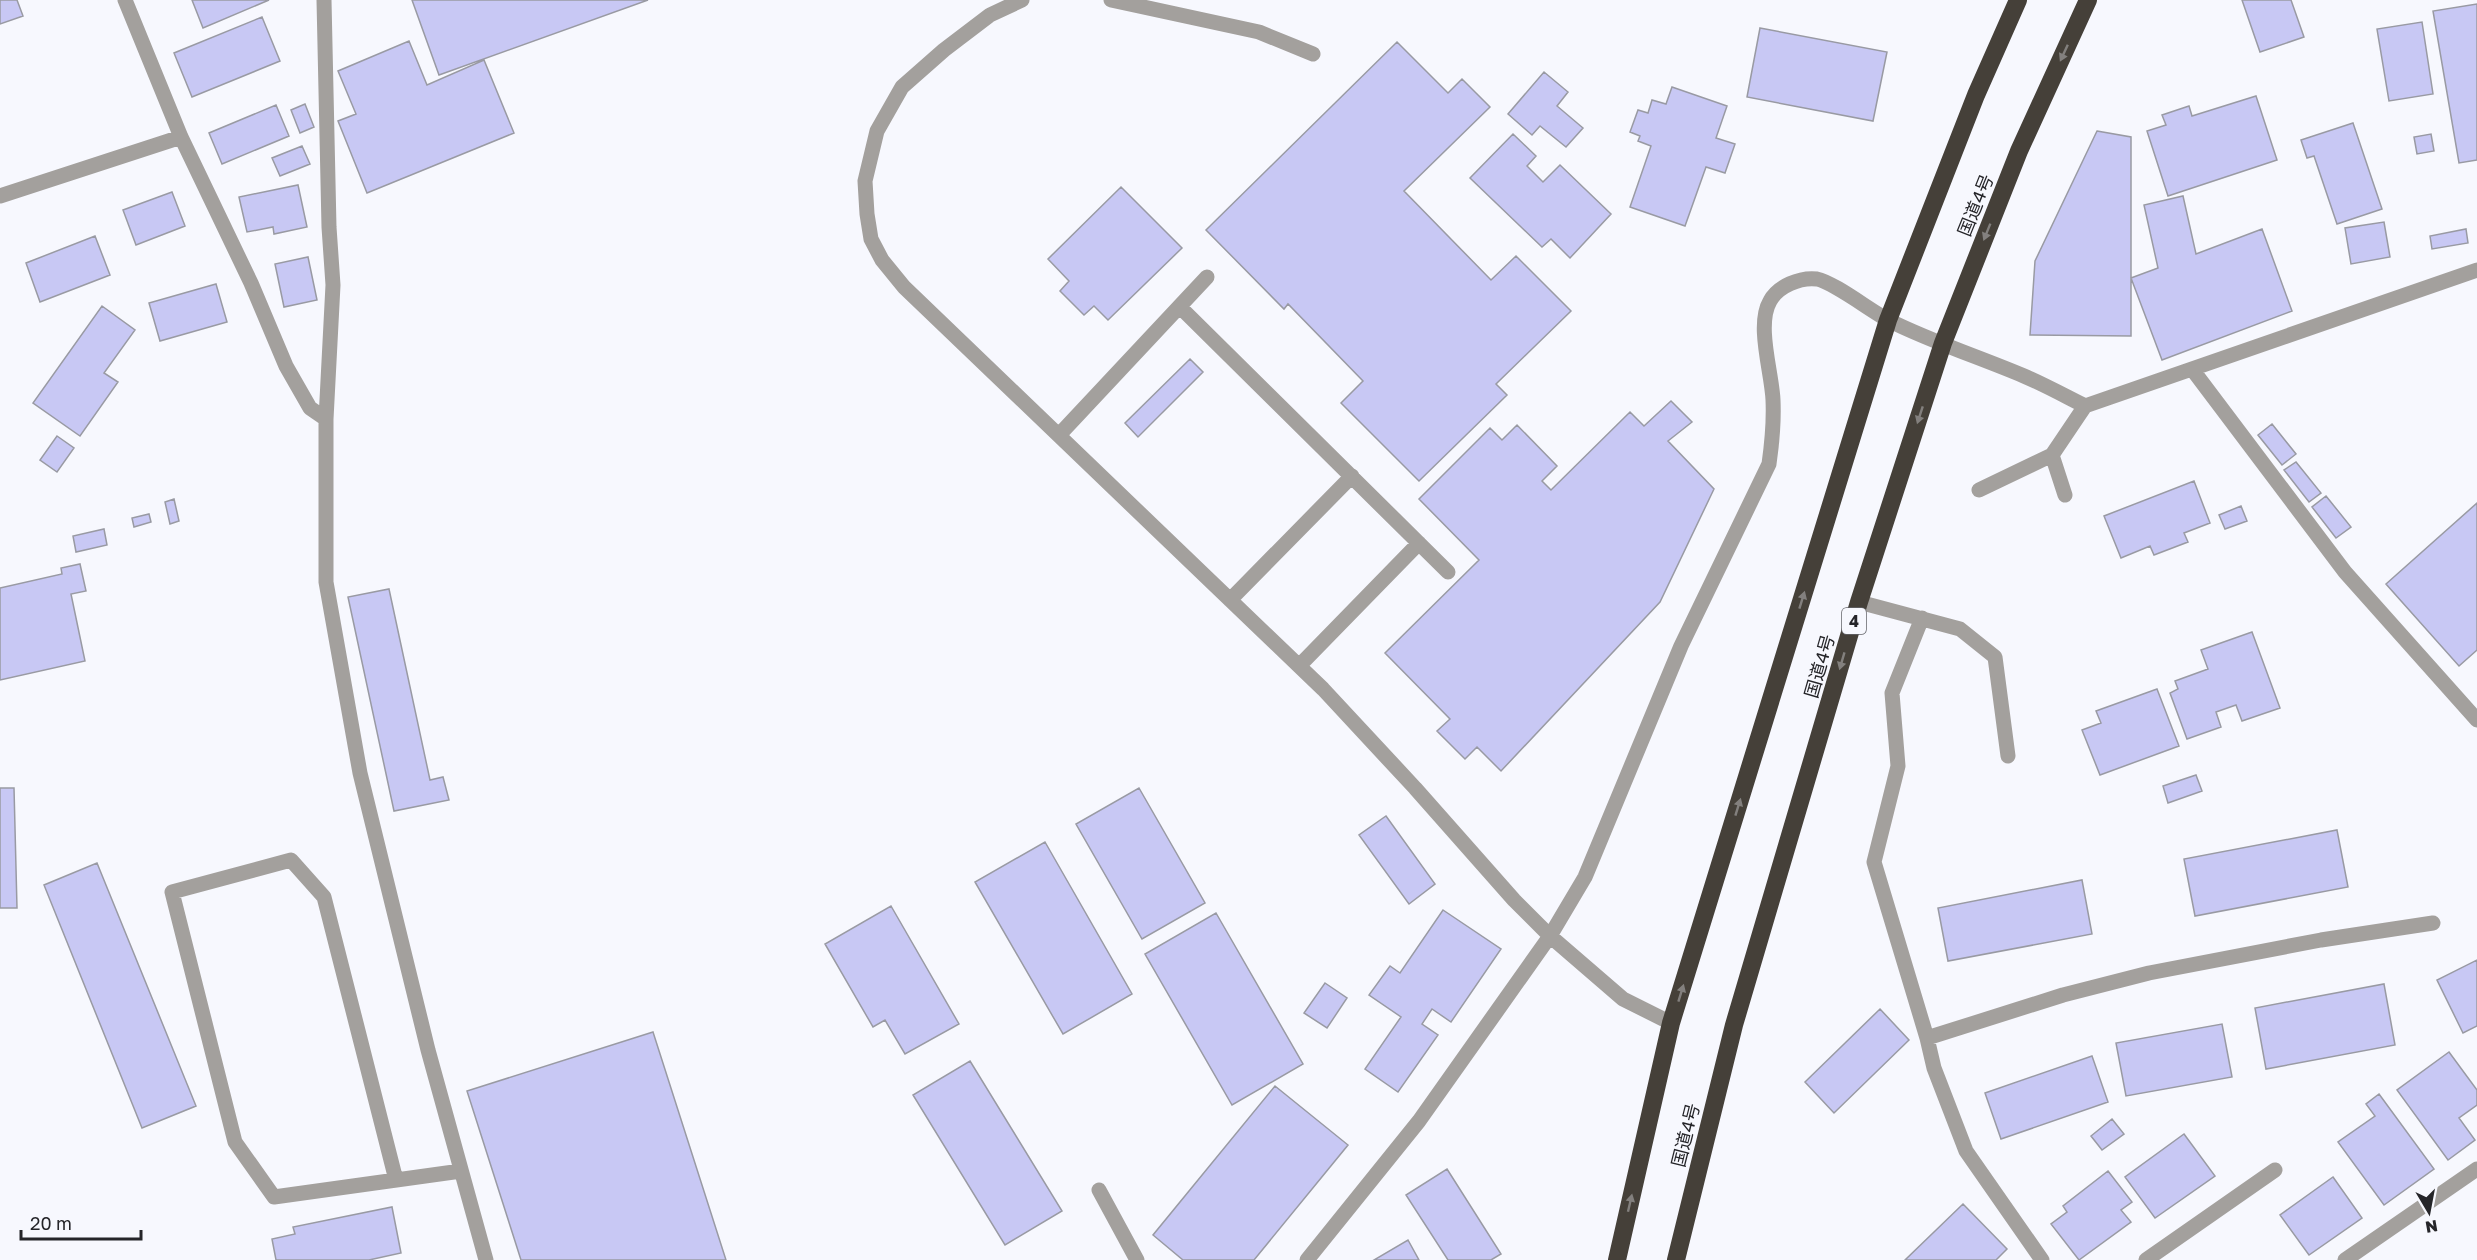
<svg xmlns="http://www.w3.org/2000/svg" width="2477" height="1260" font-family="'Golos Text','Noto Sans JP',sans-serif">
<rect width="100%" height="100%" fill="#f7f8fe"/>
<path fill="#c8c8f4" stroke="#999aa3" stroke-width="1.5" d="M 0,0 L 17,0 L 23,16 L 0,24 Z
M 192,0 L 269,0 L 203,28 Z
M 412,0 L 648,0 L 439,75 Z
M 2242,0 L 2291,0 L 2304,37 L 2260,52 Z
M 2477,4 L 2477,160 L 2459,163 L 2433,11 Z
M 262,17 L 280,61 L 192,97 L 174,53 Z
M 2422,22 L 2433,94 L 2389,101 L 2377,29 Z
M 1760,28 L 1887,52 L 1873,121 L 1747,97 Z
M 409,41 L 427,85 L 484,60 L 514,133 L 367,193 L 338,121 L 356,114 L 338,71 Z
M 1397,42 L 1448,93 L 1462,79 L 1490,107 L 1404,191 L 1491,280 L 1516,256 L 1571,311 L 1496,384 L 1507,395 L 1419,481 L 1341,403 L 1363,381 L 1288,304 L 1284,309 L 1206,230 Z
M 1544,72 L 1568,92 L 1557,106 L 1583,128 L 1566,147 L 1540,126 L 1532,135 L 1508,114 Z
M 1672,87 L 1727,106 L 1716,138 L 1735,144 L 1725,173 L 1706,167 L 1685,226 L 1630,207 L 1651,146 L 1638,141 L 1640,136 L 1630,132 L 1638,110 L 1648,113 L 1652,100 L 1666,104 Z
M 2256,96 L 2277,160 L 2168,196 L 2147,131 L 2166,125 L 2162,115 L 2189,106 L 2192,116 Z
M 305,104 L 314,127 L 300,133 L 291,110 Z
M 276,105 L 289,136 L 222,164 L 209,133 Z
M 2353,123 L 2382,209 L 2337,224 L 2314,156 L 2307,158 L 2301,140 Z
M 2097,131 L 2131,137 L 2131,336 L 2030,335 L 2035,261 Z
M 1513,134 L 1536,156 L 1527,166 L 1543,182 L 1560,165 L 1611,214 L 1570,258 L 1551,239 L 1542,247 L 1470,178 Z
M 2431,134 L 2434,151 L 2417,154 L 2414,137 Z
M 302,146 L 310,164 L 280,176 L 272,158 Z
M 298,185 L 307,227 L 274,234 L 273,227 L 247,232 L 239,197 Z
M 1121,187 L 1182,248 L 1108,320 L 1094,306 L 1084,315 L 1060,291 L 1069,281 L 1048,259 Z
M 172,192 L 185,226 L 136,245 L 123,210 Z
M 2183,196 L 2196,254 L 2262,229 L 2292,311 L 2162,360 L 2131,278 L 2158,268 L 2144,205 Z
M 2384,222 L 2390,257 L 2351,264 L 2345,228 Z
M 2466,229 L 2468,243 L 2432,249 L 2430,236 Z
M 95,236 L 110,275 L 40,302 L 26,263 Z
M 308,257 L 317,300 L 284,307 L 275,264 Z
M 216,284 L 227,322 L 160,341 L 149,303 Z
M 102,306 L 135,330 L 104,373 L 118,382 L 80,436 L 33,403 Z
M 1190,359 L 1203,372 L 1138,437 L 1125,423 Z
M 1671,401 L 1692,422 L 1668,441 L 1714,489 L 1660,602 L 1501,771 L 1477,747 L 1465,759 L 1437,731 L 1450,719 L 1385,653 L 1479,560 L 1419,499 L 1490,428 L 1502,440 L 1517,425 L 1557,466 L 1542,481 L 1551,490 L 1630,412 L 1644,426 Z
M 2272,424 L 2296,454 L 2282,465 L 2258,435 Z
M 57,436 L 74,448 L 57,472 L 40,460 Z
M 2296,462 L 2321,493 L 2309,502 L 2284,470 Z
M 2194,481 L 2210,523 L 2184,533 L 2188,542 L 2154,555 L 2150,546 L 2121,558 L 2104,516 Z
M 2326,496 L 2351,527 L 2336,538 L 2312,507 Z
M 174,499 L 179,521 L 170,524 L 165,502 Z
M 2477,503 L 2477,650 L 2459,666 L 2386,584 Z
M 2241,506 L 2247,521 L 2225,529 L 2219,515 Z
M 149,514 L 151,522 L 134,527 L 132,518 Z
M 104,529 L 107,545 L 76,552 L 73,536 Z
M 80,564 L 86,591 L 71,594 L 85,661 L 0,680 L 0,588 L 62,574 L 61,568 Z
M 389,589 L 430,780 L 443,777 L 449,800 L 394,811 L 348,597 Z
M 2252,632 L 2280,708 L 2242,721 L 2236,705 L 2216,712 L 2221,727 L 2187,739 L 2170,693 L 2178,689 L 2175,681 L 2208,669 L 2201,650 Z
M 2157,689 L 2179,746 L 2100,775 L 2082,730 L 2101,723 L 2096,711 Z
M 2196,775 L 2202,791 L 2168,803 L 2163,786 Z
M 0,788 L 14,788 L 17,908 L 0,908 Z
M 1139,788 L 1205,903 L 1142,939 L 1076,824 Z
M 1386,816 L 1435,884 L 1409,904 L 1359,835 Z
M 2337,830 L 2348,887 L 2195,916 L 2184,859 Z
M 1045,842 L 1132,994 L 1063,1034 L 975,882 Z
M 97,863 L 196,1106 L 142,1128 L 44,885 Z
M 2082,880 L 2092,934 L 1948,961 L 1938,908 Z
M 891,906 L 959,1024 L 905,1054 L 885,1020 L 873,1027 L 825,944 Z
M 1443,910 L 1501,949 L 1451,1022 L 1432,1009 L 1422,1024 L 1438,1035 L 1398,1092 L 1365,1069 L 1401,1017 L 1369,995 L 1390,966 L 1400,973 Z
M 1216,913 L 1303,1064 L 1232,1105 L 1145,954 Z
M 2477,960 L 2477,1026 L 2463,1033 L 2437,980 Z
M 1325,983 L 1347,998 L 1327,1028 L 1304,1013 Z
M 2384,984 L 2395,1045 L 2266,1069 L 2255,1008 Z
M 1880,1009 L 1909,1040 L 1834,1113 L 1805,1082 Z
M 2222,1024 L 2232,1077 L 2126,1096 L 2116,1043 Z
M 653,1032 L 726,1260 L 521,1260 L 467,1091 Z
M 2449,1052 L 2477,1090 L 2477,1105 L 2459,1118 L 2475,1140 L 2448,1160 L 2397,1090 Z
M 2092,1056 L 2108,1102 L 2001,1139 L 1985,1093 Z
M 970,1061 L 1062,1211 L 1005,1245 L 913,1095 Z
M 1275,1086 L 1348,1145 L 1254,1260 L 1183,1260 L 1153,1235 Z
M 2379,1094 L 2434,1169 L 2384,1205 L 2338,1142 L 2375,1116 L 2366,1104 Z
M 2112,1119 L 2124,1134 L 2102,1150 L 2091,1136 Z
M 2184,1134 L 2215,1176 L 2155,1218 L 2125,1177 Z
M 1447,1169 L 1501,1254 L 1491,1260 L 1448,1260 L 1406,1195 Z
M 2108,1171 L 2132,1202 L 2121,1210 L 2131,1222 L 2079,1260 L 2051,1224 L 2067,1212 L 2063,1206 Z
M 2333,1177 L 2362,1218 L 2309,1255 L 2280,1215 Z
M 1963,1204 L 2007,1249 L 1996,1260 L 1905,1260 Z
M 392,1207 L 401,1253 L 369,1260 L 276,1260 L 272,1239 L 295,1234 L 293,1227 Z
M 1408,1240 L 1419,1260 L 1374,1260 Z"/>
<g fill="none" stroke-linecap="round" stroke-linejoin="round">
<path stroke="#a3a09d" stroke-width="15" d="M 125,0 L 181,137 L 251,283 L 286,366 L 310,408 L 326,419
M 324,0 L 329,227 L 333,285 L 326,419 L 326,582 L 360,773 L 428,1050 L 486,1260
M 1022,0 L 990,15 L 944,50 L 902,87 L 877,131 L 865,181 L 867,214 L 871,239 L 882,260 L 904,287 L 1323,689 L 1415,788 L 1514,900 L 1550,936 L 1623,999 L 1671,1023
M 1111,0 L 1259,32 L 1313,54
M 0,196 L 181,137
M 1180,307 L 1448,572
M 2192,369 L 2345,572 L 2477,720
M 1059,435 L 1207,277
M 2052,455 L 2065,495
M 1979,490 L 2052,455 L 2085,406
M 1230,600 L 1352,476
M 1859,602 L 1960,629 L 1995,657 L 2008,756
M 1922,618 L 1892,693 L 1898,766 L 1874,862 L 1927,1038 L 1934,1068 L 1966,1151 L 2042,1260
M 1299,666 L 1419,543
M 1927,1038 L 2063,995 L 2149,973 L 2321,940 L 2433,923
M 396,1180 L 324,897 L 291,860 L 172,892 L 235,1142 L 274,1197 L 461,1171
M 1099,1190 L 1137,1260
M 1307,1260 L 1419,1121 L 1550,936 L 1585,877 L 1681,646 L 1769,464 C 1772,443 1774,422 1773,400 C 1772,373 1756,325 1770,301 C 1778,286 1800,277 1817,279 C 1833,282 1871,311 1888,320 C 1932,342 1979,357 2024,376 C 2045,385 2065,396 2085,406 L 2477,270
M 2146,1260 L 2275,1170
M 2345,1260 L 2477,1169"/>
<path stroke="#454039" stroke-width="18" d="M 1617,1260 L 1671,1023 L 1888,320 L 1976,95 L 2018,0
M 1676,1260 L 1734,1025 L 1859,602 L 1943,343 L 2019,151 L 2088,0"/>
</g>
<defs><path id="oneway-solid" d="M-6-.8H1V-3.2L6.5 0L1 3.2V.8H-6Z" transform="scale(1.5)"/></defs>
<g fill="#83807e">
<use href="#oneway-solid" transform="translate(2064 53) rotate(115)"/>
<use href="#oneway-solid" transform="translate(1987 232) rotate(112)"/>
<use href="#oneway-solid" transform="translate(1920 415) rotate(108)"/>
<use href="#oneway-solid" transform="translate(1802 600) rotate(-73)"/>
<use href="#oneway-solid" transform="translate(1842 661) rotate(106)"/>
<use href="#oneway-solid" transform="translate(1738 807) rotate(-73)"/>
<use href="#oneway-solid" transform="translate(1681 993) rotate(-73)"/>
<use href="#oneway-solid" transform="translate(1630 1203) rotate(-77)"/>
</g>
<g text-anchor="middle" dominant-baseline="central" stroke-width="4.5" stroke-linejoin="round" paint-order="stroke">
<rect fill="#f7f8fe" stroke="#646469" stroke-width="1.5" x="1842" y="608" width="24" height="26" rx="4.5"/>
<g font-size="16" font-weight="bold" fill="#252529">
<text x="1854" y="621">4</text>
</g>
<g font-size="18" fill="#252529" stroke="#f7f8fe">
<text transform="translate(1975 205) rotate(-68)">国道4号</text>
<text transform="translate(1819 666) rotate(-74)">国道4号</text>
<text transform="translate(1685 1135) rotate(-76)">国道4号</text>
</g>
</g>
<g transform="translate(2429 1212) rotate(170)" stroke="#f7f8fe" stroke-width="4.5" paint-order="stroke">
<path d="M0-4.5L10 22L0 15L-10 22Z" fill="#252529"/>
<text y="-9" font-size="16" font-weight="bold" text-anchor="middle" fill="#252529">N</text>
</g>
<path d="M21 1230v9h120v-9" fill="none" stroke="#252529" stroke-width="3"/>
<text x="30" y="1230" font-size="18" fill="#252529" stroke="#f7f8fe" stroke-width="4.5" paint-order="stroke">20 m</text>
</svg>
